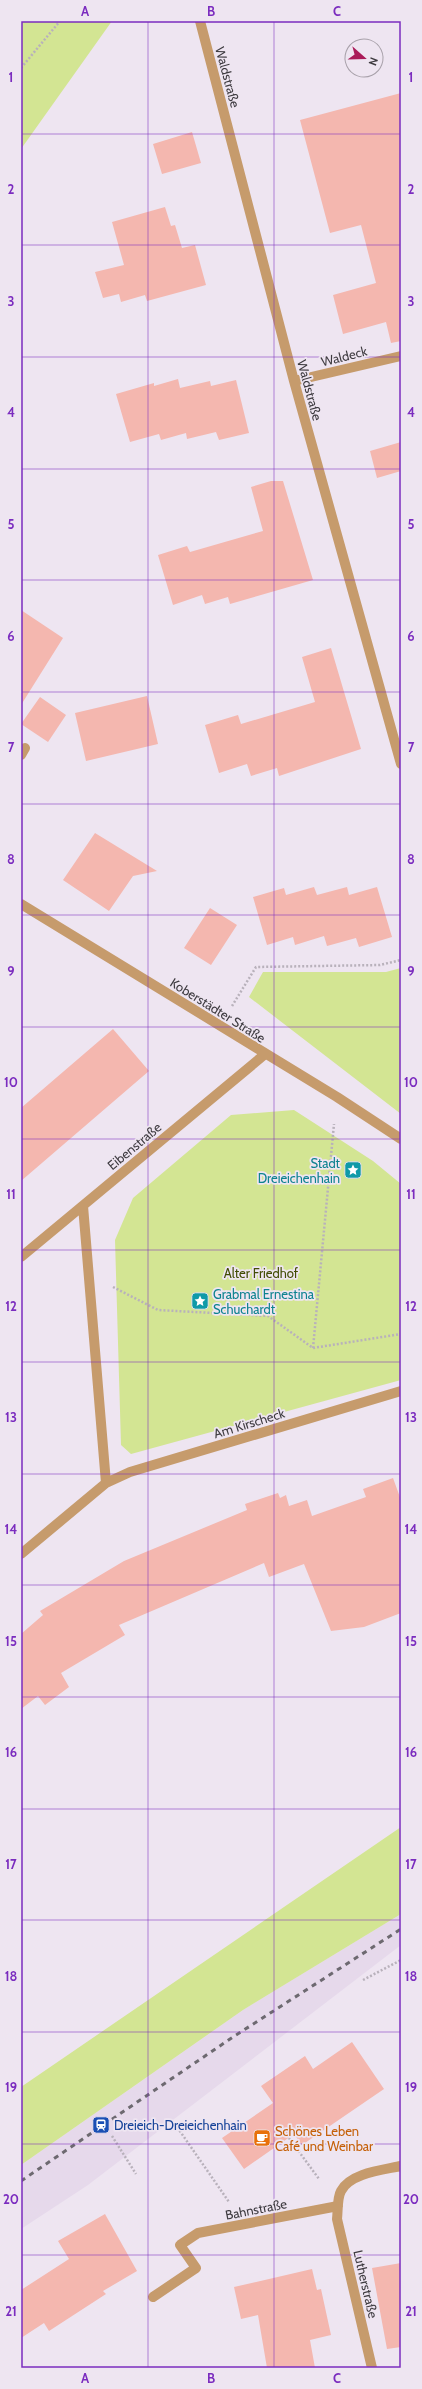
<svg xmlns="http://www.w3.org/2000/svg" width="422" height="2389" font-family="Cabin,sans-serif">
<rect width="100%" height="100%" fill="#eee5f1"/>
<path fill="#e6d9eb" d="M 401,1914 L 401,1945 L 88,2185 L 21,2229 L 21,2165 L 243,2010 Z"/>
<path fill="#d3e593" d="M 21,21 L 112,21 L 21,149 Z
M 401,968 L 401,1114 L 249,997 L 263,972 L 386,972 Z
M 294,1110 L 373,1161 L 401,1184 L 401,1380 L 131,1454 L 121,1445 L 115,1240 L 133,1198 L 231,1115 Z
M 401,1827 L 401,1914 L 243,2010 L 21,2165 L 21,2087 Z"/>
<path fill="#f4b7af" d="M 401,93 L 401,341 L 391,343 L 386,322 L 343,334 L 333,295 L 376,283 L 361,225 L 330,233 L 300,120 Z
M 192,132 L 201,163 L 162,174 L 153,144 Z
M 165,207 L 171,226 L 175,225 L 182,248 L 195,245 L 206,285 L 147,301 L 145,295 L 121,302 L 119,294 L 103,298 L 95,272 L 124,265 L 112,222 Z
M 178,379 L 180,388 L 210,381 L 211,386 L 236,380 L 249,433 L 219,440 L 216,432 L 187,439 L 186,433 L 161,440 L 159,434 L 130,442 L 116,394 L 154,383 L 154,386 Z
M 401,442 L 401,471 L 377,478 L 370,451 Z
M 271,481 L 283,481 L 313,580 L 230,604 L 228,597 L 205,604 L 202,595 L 173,605 L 158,555 L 187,546 L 190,552 L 263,531 L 251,487 Z
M 21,610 L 63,638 L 21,705 Z
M 331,648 L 361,749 L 279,776 L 277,768 L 251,776 L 247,764 L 219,773 L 205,725 L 238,715 L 241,724 L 315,702 L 302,657 Z
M 147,696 L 158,744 L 86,761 L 75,713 Z
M 40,697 L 66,715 L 48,742 L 21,724 Z
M 95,833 L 157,871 L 133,876 L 109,911 L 63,880 Z
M 314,887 L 317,895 L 347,887 L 349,895 L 377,887 L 392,937 L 359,947 L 356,938 L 327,946 L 324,936 L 295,945 L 293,937 L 267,945 L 253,897 L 284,888 L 286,895 Z
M 210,908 L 237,925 L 211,965 L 184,948 Z
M 113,1029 L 149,1071 L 21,1181 L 21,1108 Z
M 393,1478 L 401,1500 L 401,1613 L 364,1627 L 331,1631 L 304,1564 L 269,1577 L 264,1563 L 119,1625 L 125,1635 L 61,1673 L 69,1687 L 45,1705 L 38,1696 L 21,1709 L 21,1634 L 43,1615 L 40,1611 L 124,1561 L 247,1510 L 245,1504 L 278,1493 L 280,1498 L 286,1495 L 289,1506 L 307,1500 L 312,1516 L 366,1497 L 363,1489 Z
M 352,2042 L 384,2089 L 302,2145 L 294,2134 L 244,2169 L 222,2138 L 273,2103 L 261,2086 L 305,2056 L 313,2069 Z
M 105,2214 L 137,2271 L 103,2291 L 106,2294 L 49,2331 L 44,2323 L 21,2338 L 21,2290 L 69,2259 L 58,2241 Z
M 401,2263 L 401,2347 L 387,2349 L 372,2268 Z
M 312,2269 L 317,2290 L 321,2289 L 331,2335 L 310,2340 L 315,2368 L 267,2368 L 258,2315 L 241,2319 L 234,2287 Z"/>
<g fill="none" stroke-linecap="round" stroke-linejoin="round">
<path stroke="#b8b1bb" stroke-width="2.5" stroke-dasharray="2 2" stroke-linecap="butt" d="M 21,68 L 60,21
M 232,1006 L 256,967 L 380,965 L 401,960
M 113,1287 L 158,1310 L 268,1316 L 313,1348 L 401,1334
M 313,1348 L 334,1124
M 363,1980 L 401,1960
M 175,2124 L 229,2202
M 112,2136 L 136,2174
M 289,2138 L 319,2179"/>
<path stroke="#c69b6c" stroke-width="10" d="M 200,21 L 294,381 L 401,764
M 294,381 L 401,356
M 21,755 L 25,748
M 21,904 L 337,1097 L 401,1139
M 21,1257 L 264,1055
M 106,1483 L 130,1472 L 401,1391
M 21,1554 L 106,1483 L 83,1206
M 153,2297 L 196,2268 L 180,2245 L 198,2233 L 338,2206
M 372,2368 L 337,2219 C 338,2211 337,2198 341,2191 C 350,2173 383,2170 401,2166"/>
<path stroke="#6d6970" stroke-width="3" stroke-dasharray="5 5" stroke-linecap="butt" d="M 21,2181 L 233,2037 L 401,1929"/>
</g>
<path fill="none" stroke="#7b2cbf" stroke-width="1" stroke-opacity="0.55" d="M 148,21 L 148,2368M 274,21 L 274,2368M 21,134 L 401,134M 21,245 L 401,245M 21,357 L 401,357M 21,469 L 401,469M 21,580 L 401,580M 21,692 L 401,692M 21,804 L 401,804M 21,915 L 401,915M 21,1027 L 401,1027M 21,1139 L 401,1139M 21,1250 L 401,1250M 21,1362 L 401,1362M 21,1474 L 401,1474M 21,1585 L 401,1585M 21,1697 L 401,1697M 21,1809 L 401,1809M 21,1920 L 401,1920M 21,2032 L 401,2032M 21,2144 L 401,2144M 21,2255 L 401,2255"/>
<defs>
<symbol id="sight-square" viewBox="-11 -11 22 22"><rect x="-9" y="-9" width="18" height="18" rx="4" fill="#0f9aa8" stroke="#eee5f1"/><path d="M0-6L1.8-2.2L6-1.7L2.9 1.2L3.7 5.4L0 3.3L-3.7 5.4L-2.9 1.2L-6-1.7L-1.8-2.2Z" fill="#fff"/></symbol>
<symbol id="station-square" viewBox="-11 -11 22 22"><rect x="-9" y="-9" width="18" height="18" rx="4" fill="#1a4fb4" stroke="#eee5f1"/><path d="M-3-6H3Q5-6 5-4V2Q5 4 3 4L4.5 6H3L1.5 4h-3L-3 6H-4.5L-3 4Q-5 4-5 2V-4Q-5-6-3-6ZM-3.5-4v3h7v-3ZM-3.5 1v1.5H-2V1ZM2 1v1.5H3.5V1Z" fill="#fff"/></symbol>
<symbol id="cafe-square" viewBox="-11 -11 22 22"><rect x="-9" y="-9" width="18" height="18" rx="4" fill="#e8710a" stroke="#eee5f1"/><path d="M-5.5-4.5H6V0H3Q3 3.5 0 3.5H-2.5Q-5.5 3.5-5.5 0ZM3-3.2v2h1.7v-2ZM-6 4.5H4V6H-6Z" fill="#fff"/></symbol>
</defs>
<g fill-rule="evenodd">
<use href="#sight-square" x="343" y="1160" width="20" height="20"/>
<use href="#sight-square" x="190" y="1291" width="20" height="20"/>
<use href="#station-square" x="91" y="2115" width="20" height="20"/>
<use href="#cafe-square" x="252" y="2128" width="20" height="20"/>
</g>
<g text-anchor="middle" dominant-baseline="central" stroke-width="3.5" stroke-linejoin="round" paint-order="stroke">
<g font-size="13" fill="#3e3b40" stroke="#eee5f1">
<text transform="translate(228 77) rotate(75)">Waldstraße</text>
<text transform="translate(344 356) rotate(-14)">Waldeck</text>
<text transform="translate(310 390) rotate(75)">Waldstraße</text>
<text transform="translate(218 1010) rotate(32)">Koberstädter Straße</text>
<text transform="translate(134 1146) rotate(-40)">Eibenstraße</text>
<text transform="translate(249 1423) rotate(-17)">Am Kirscheck</text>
<text transform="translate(256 2209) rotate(-11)">Bahnstraße</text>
<text transform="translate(366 2284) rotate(77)">Lutherstraße</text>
</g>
<g font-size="13" fill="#0d838f" stroke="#eee5f1" text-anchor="end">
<text x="340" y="1163">Stadt<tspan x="340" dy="15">Dreieichenhain</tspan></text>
<text x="213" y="1294" text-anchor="start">Grabmal Ernestina<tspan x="213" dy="15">Schuchardt</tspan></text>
</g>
<g font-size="13" fill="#424d04" stroke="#eee5f1">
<text x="261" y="1273">Alter Friedhof</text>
</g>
<g font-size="13" fill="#164399" stroke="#eee5f1" text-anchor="start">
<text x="114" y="2125">Dreieich-Dreieichenhain</text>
</g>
<g font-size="13" fill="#c56008" stroke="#eee5f1" text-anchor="start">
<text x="275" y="2131">Schönes Leben<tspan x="275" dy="15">Café und Weinbar</tspan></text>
</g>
</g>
<rect width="422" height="2389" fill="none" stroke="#eee5f1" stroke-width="44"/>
<g transform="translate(364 58) rotate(110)"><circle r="19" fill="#eee5f1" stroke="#a8a1aa"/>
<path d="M0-3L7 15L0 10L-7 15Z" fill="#aa1b59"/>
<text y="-6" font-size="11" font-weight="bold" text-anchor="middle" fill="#3e3b40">N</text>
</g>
<rect x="22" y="22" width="378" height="2345" fill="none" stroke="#7b2cbf" stroke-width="1.5"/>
<g font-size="13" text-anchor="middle" font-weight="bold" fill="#7b2cbf">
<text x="85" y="16">A</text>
<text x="211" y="16">B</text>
<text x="337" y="16">C</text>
<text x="11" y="82">1</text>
<text x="411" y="82">1</text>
<text x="11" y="194">2</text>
<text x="411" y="194">2</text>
<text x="11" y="306">3</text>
<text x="411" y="306">3</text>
<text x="11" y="417">4</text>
<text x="411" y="417">4</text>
<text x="11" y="529">5</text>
<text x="411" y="529">5</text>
<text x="11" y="641">6</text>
<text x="411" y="641">6</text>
<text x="11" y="752">7</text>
<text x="411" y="752">7</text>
<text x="11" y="864">8</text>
<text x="411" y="864">8</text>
<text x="11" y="976">9</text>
<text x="411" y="976">9</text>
<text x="11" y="1087">10</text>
<text x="411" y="1087">10</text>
<text x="11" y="1199">11</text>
<text x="411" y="1199">11</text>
<text x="11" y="1311">12</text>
<text x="411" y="1311">12</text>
<text x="11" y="1422">13</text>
<text x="411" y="1422">13</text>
<text x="11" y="1534">14</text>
<text x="411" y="1534">14</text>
<text x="11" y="1646">15</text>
<text x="411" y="1646">15</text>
<text x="11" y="1757">16</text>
<text x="411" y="1757">16</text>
<text x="11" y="1869">17</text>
<text x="411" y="1869">17</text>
<text x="11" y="1981">18</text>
<text x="411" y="1981">18</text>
<text x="11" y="2092">19</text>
<text x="411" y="2092">19</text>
<text x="11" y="2204">20</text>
<text x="411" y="2204">20</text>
<text x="11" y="2316">21</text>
<text x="411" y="2316">21</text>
<text x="85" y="2383">A</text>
<text x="211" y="2383">B</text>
<text x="337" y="2383">C</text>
</g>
</svg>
